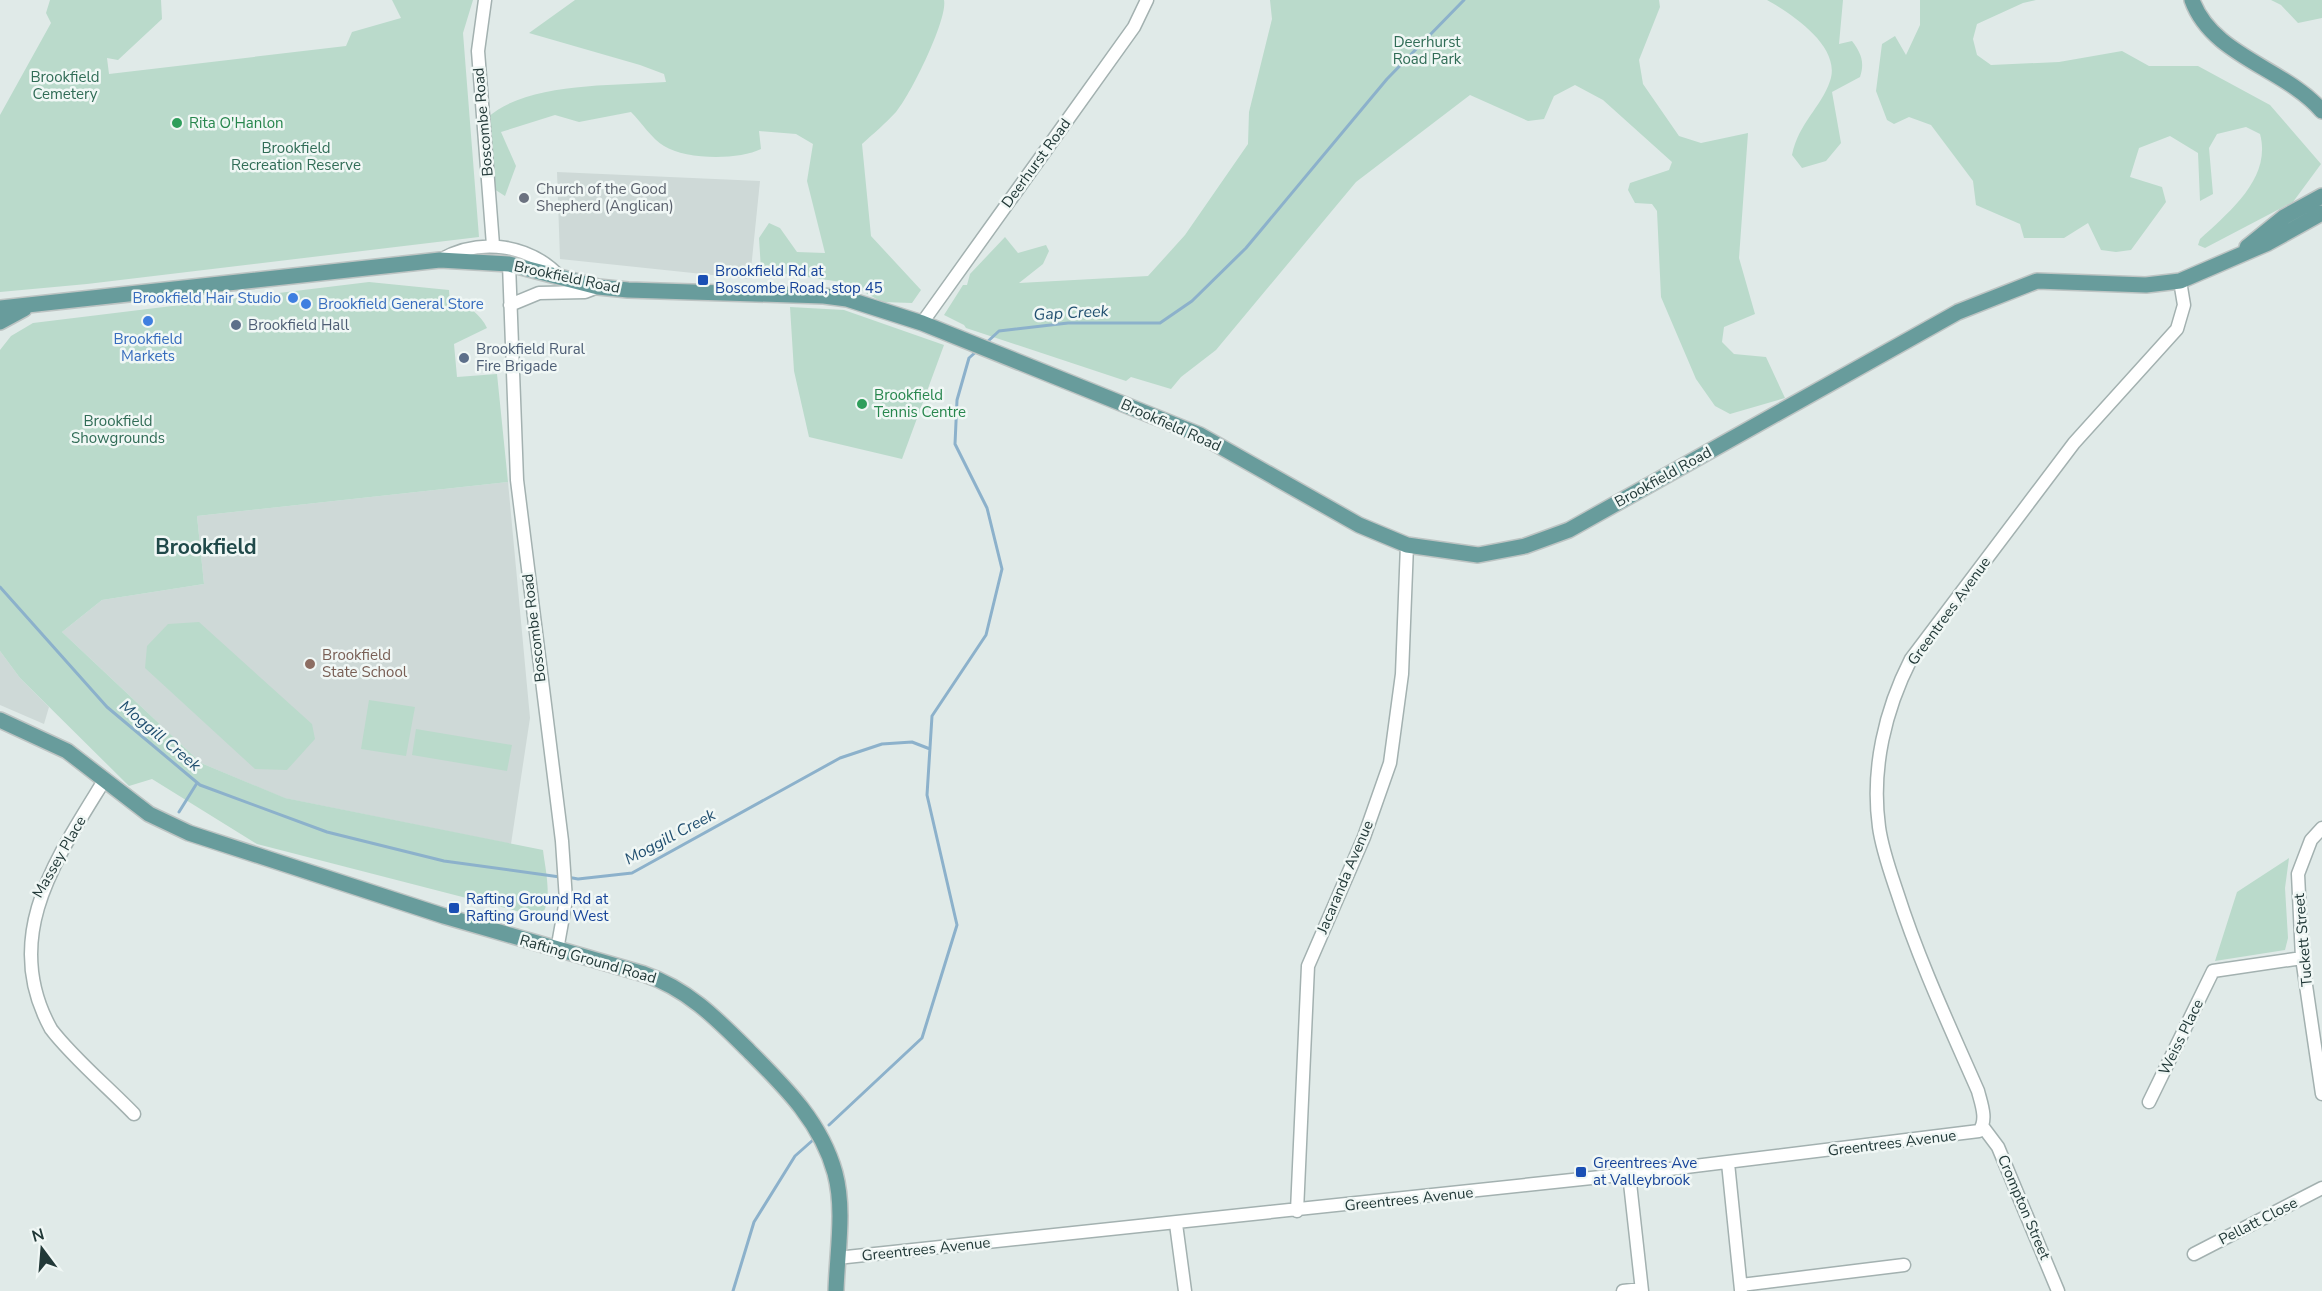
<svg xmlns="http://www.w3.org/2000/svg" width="2322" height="1291" font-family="'Nunito Sans',sans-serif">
<rect width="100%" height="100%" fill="#e0eae8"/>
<path fill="#ced9d7" d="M 557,172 L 760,181 L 750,279 L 560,259 Z
M 508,482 L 530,718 L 511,844 L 284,798 L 201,763 L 62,632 L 102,600 L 204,584 L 197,516 Z
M 0,651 L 20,678 L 49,707 L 44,724 L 0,705 Z"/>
<path fill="#badacb" d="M 50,0 L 161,0 L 162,19 L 118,60 L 107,58 L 109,74 L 346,46 L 352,32 L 401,18 L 392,0 L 473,0 L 463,33 L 479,237 L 87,284 L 0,292 L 0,115 L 51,23 L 46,13 Z
M 575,0 L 944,0 C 948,19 910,96 896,112 C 886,123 873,134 862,144 L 871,236 L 921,290 L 912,303 L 882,302 L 848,283 L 761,270 L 759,238 L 769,223 L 780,228 L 797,252 L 825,253 L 807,181 L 813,144 L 796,134 L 759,131 L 761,149 C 739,160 686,160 664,146 C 652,139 641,122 631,112 L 579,122 L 555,115 L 501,132 L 516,166 L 505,196 L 494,189 L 488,117 C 528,82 613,86 666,82 L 664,74 L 640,65 L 529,33 Z
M 1270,0 L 1659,0 L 1660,7 L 1639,60 L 1643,84 L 1679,136 L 1701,143 L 1748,133 L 1739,258 L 1755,314 L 1724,327 L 1722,342 L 1734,354 L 1766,357 L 1785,398 L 1730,414 L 1715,406 L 1696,379 L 1661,297 L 1657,211 L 1652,204 L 1635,203 L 1628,190 L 1630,183 L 1669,170 L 1672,162 L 1603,100 L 1575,85 L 1554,96 L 1544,119 L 1528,121 L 1470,95 L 1356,182 L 1216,350 L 1181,377 L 1171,389 L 1131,377 L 1126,381 L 966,328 L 964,325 L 944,315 L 963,285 L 967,285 L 970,274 L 1005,237 L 1018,253 L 1046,245 L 1049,251 L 1043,264 L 1019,283 L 1148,276 L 1185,235 L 1248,144 L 1249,112 L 1272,19 Z
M 1767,0 L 1843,0 L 1839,44 L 1852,41 C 1861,53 1865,62 1860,77 L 1832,92 L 1841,143 L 1826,161 L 1802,168 L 1792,155 C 1799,122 1821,108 1830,81 C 1842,47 1792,14 1767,0 Z
M 1920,0 L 2036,0 L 2023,3 L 1977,24 L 1973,39 L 1977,55 L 1991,65 L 2059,62 L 2122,51 L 2149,66 L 2198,66 L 2270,105 L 2321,164 L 2293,202 L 2205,248 L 2198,245 L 2200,239 C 2229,212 2272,178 2260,134 L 2246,127 L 2217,134 L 2209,148 L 2213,194 L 2200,201 L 2198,153 L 2170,136 L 2139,148 L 2130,177 L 2162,187 L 2166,202 L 2131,250 L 2116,252 L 2101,250 L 2088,223 L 2064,238 L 2024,238 L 2020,224 L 1976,205 L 1973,181 L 1931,125 L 1909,117 L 1894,124 L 1887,120 L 1876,91 L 1882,44 L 1895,36 L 1906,55 L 1920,25 Z
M 2271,0 L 2322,0 L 2322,18 L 2298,23 L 2281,5 Z
M 369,282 L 449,290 L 450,304 L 456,299 C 468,306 481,315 487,328 L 454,344 L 457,377 L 497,374 L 508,482 L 197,516 L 204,584 L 102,600 L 62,632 L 201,763 L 285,798 L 543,850 C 545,869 554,902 540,917 L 257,844 L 152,779 L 129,786 L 20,678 L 0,651 L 0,350 L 11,336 L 33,323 Z
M 790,307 L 844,310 L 944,345 L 902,459 L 809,437 L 794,371 Z
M 199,622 L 312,724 L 315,739 L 287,770 L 255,769 L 145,668 L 147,646 L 168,624 Z
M 369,700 L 415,707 L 406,756 L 361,749 Z
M 416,729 L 512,745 L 507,771 L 412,755 Z
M 2289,858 L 2285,888 L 2288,938 L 2285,950 L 2215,961 L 2237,892 Z"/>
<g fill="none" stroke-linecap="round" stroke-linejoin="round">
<path stroke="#8cb1cb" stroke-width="3" d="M 985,344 L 999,331 L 1068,323 L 1160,323 L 1192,301 L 1246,248 L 1387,79 L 1464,0
M 0,587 L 107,707 L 200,785 L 327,832 L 444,861 L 560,877
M 179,812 L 197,783
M 567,877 L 578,879 L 632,873 L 840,758 L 882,744 L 912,742 L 930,749
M 829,1125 L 922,1038 L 957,925 L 927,795 L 932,716 L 986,635 L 1002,569 L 987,508 L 955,444 L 957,400 L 969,358 L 978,350
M 733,1291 L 754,1222 L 795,1156 L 813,1140"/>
<defs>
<path id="minor" d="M 485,0 L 478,51 L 493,245
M 440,260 C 481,237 530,244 561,278
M 509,264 L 517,480 L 562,841 L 566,900 L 557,950
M 510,305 L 539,293 L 585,292 L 598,287
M 922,323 L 1134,27 L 1147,0
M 105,779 C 56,859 0,937 51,1029 C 72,1057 109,1088 134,1114
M 2322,828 L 2311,840 L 2298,874 L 2302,958 L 2322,1094
M 2149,1102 L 2213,971 L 2302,958
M 1983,1127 L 1998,1147 L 2058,1291
M 1728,1163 L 1741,1290
M 1629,1174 L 1642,1291
M 1297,1211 L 1308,966 L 1364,837 L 1390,763 L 1402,674 L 1407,545
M 1176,1224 L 1185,1291
M 2194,1254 L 2322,1188
M 837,1258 L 1629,1174 L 1979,1131 C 1988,1120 1981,1103 1978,1091 C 1949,1025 1919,961 1897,892 C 1890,871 1882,849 1879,827 C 1871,769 1885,710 1911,659 L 2074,443 L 2177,329 L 2184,305 L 2180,281
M 1741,1285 L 1904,1265
M 1623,1291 L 1641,1289"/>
<path id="major" d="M 2192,0 C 2212,56 2285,68 2322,111
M 2247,247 L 2284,217 L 2322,196
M 0,308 L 440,260 L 509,264 L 598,287 L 628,290 L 824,296 L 847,299 L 922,323 L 1200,435 L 1359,525 L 1407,545 L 1478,555 L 1525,546 L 1569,530 L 1958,312 L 2037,281 L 2146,285 L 2180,281 L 2268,243 L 2322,213
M 0,322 L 24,309
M 0,720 L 67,751 L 149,814 L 189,833 L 444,916 L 644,974 C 688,989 717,1019 749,1051 C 785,1087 821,1122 835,1173 C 845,1210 837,1253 836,1291"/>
</defs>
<use href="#minor" stroke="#a3b1b0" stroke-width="15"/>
<use href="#major" stroke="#bdc4c3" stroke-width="18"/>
<use href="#minor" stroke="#fff" stroke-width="12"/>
<use href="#major" stroke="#689c9c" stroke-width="15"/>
</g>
<g fill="#2e9e5b" stroke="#f0f7f5" stroke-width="2">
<circle cx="177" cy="123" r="6"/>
<circle cx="862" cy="404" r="6"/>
</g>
<circle fill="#6b7280" stroke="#f0f7f5" stroke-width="2" cx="524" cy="198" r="6"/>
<g fill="#1a4fb4" stroke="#f0f7f5" stroke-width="2">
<rect x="697" y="274" width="12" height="12" rx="3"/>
<rect x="448" y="902" width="12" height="12" rx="3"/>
<rect x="1575" y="1166" width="12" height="12" rx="3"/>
</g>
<g fill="#3f7fe0" stroke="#f0f7f5" stroke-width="2">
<circle cx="293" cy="298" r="6"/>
<circle cx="306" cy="304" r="6"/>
<circle cx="148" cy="321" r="6"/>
</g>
<g fill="#5c6f8a" stroke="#f0f7f5" stroke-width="2">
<circle cx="236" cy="325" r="6"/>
<circle cx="464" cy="358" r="6"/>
</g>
<circle fill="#8d6e63" stroke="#f0f7f5" stroke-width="2" cx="310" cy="664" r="6"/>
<g text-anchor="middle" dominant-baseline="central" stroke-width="5" stroke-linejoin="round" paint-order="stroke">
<g font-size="15" fill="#306c56" stroke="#f0f7f5">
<text x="1427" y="42">Deerhurst<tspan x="1427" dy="17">Road Park</tspan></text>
<text x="65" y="77">Brookfield<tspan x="65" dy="17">Cemetery</tspan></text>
<text x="296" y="148">Brookfield<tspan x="296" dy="17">Recreation Reserve</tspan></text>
<text x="118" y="421">Brookfield<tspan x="118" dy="17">Showgrounds</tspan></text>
</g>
<g font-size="15" fill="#223938" stroke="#f0f7f5">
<text transform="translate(483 122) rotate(-95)">Boscombe Road</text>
<text transform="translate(1036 163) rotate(-54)">Deerhurst Road</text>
<text transform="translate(567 277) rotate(12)">Brookfield Road</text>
<text transform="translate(1171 425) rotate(24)">Brookfield Road</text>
<text transform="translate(1663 477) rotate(-29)">Brookfield Road</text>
<text transform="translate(1949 611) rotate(-54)">Greentrees Avenue</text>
<text transform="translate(534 628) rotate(-97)">Boscombe Road</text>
<text transform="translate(59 857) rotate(-60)">Massey Place</text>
<text transform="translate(1345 877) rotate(-67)">Jacaranda Avenue</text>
<text transform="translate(2303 940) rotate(-95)">Tuckett Street</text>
<text transform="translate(588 959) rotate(16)">Rafting Ground Road</text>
<text transform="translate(2181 1037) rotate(-64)">Weiss Place</text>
<text transform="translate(1892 1143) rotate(-7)">Greentrees Avenue</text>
<text transform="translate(1409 1199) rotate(-6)">Greentrees Avenue</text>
<text transform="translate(2024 1207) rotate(67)">Crompton Street</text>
<text transform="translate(2258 1221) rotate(-27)">Pellatt Close</text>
<text transform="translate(926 1249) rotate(-6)">Greentrees Avenue</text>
</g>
<g font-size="15" fill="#27864d" stroke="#f0f7f5" text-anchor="start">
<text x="189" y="123">Rita O'Hanlon</text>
<text x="874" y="395">Brookfield<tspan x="874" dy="17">Tennis Centre</tspan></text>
</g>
<g font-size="15" fill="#5b616d" stroke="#f0f7f5" text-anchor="start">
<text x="536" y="189">Church of the Good<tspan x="536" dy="17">Shepherd (Anglican)</tspan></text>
</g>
<g font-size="15" fill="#164399" stroke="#f0f7f5" text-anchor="start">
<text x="715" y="271">Brookfield Rd at<tspan x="715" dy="17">Boscombe Road, stop 45</tspan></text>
<text x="466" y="899">Rafting Ground Rd at<tspan x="466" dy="17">Rafting Ground West</tspan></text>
<text x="1593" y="1163">Greentrees Ave<tspan x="1593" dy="17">at Valleybrook</tspan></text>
</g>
<g font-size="15" fill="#366cbe" stroke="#f0f7f5" text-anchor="end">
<text x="281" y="298">Brookfield Hair Studio</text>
<text x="318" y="304" text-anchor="start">Brookfield General Store</text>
<text x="148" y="339" text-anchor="middle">Brookfield<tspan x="148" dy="17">Markets</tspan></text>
</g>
<g font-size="15" fill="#4e5e75" stroke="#f0f7f5" text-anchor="start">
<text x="248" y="325">Brookfield Hall</text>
<text x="476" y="349">Brookfield Rural<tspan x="476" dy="17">Fire Brigade</tspan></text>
</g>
<g font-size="15" fill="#785e54" stroke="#f0f7f5" text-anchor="start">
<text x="322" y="655">Brookfield<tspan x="322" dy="17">State School</tspan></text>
</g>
<g font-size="16" font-style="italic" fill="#214f70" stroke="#f0f7f5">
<text transform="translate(1071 313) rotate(-3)">Gap Creek</text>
<text transform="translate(160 736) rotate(40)">Moggill Creek</text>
<text transform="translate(670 837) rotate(-28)">Moggill Creek</text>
</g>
<g font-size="21" font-weight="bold" fill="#204949" stroke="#f0f7f5">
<text x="206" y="547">Brookfield</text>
</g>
</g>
<g transform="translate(42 1249) rotate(344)" stroke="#f0f7f5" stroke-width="4.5" paint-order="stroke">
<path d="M0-4.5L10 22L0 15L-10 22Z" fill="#223938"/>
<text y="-9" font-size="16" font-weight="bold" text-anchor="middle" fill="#223938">N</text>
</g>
</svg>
